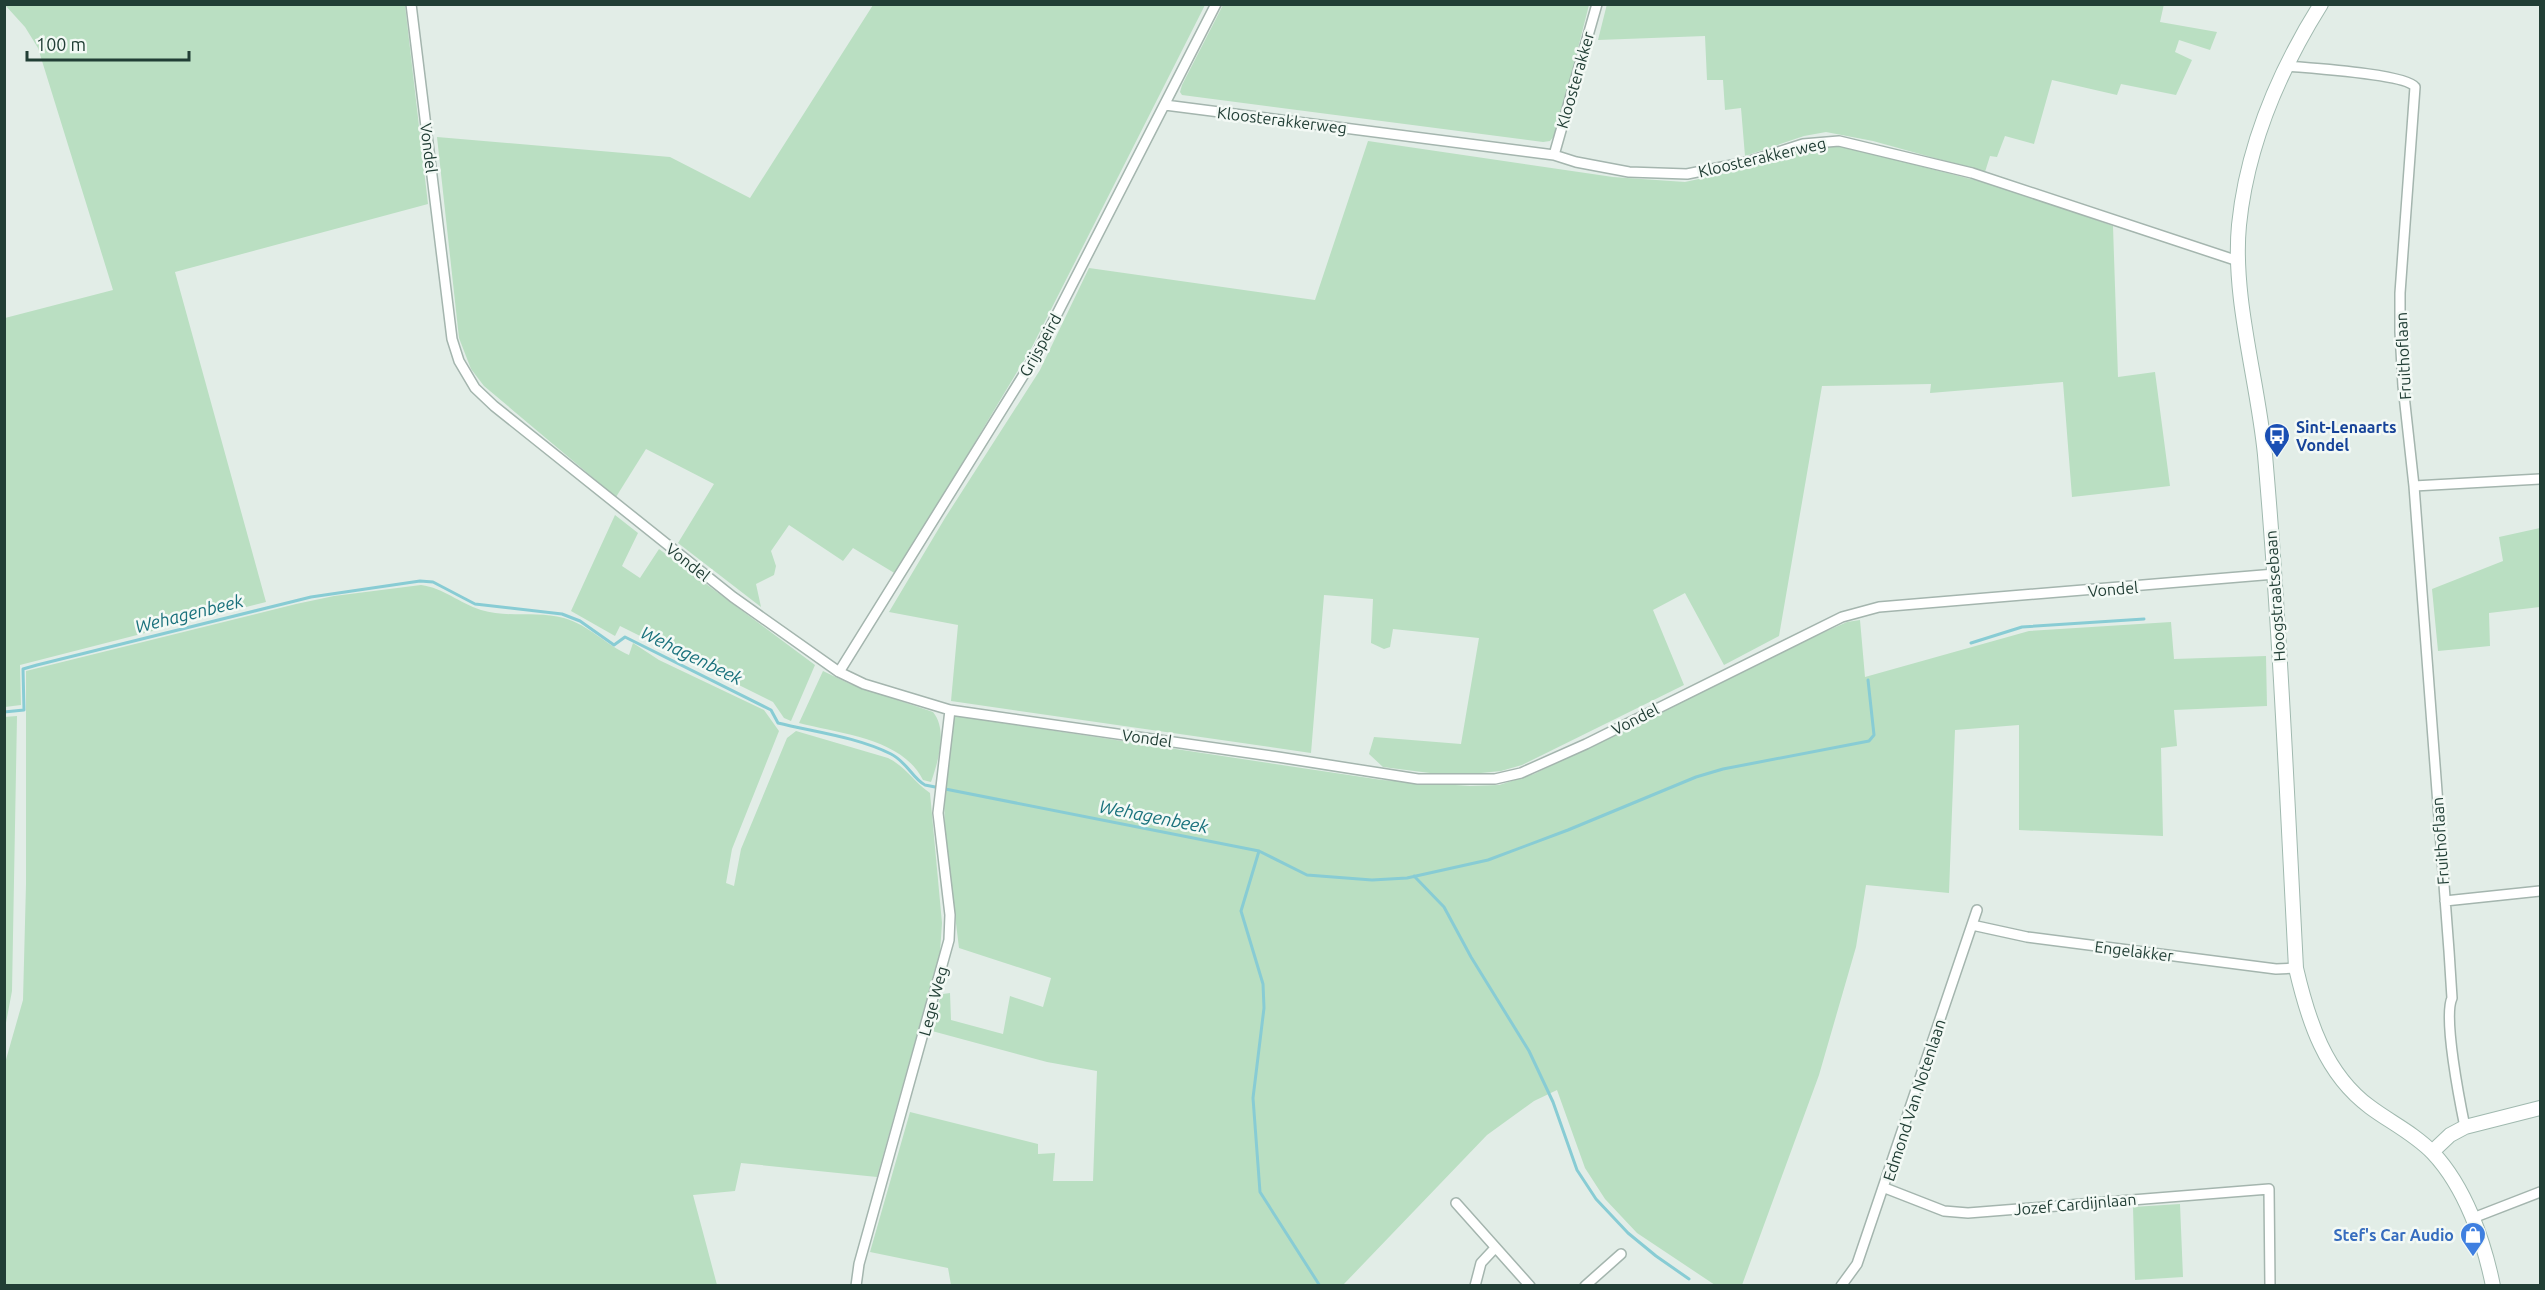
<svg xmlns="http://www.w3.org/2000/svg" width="2545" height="1290" font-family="Ubuntu,sans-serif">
<rect width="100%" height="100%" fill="#e2ede7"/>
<path fill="#badfc2" d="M 1607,4 L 2164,4 L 2160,22 L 2217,32 L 2210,50 L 2179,40 L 2175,52 L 2192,60 L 2176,95 L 2121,84 L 2117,95 L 2052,80 L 2034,144 L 2005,136 L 1997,157 L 1990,156 L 1985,172 L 1873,141 L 1826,132 L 1804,136 L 1745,156 L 1741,108 L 1725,110 L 1723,80 L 1707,80 L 1705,36 L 1598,40 Z
M 5,5 L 405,5 L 428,204 L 175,272 L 266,602 L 20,665 L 21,705 L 5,707 L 5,318 L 113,290 L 38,48 L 25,27 Z
M 873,5 L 1205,5 L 1032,347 L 896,574 L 853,548 L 843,561 L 789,525 L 771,551 L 776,566 L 774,575 L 756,584 L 761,607 L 678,543 L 714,484 L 646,449 L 616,497 L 484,386 L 471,369 L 459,338 L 437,137 L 670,157 L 750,198 Z
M 1223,5 L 1589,5 L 1556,134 L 1550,141 L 1543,142 L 1182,95 L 1180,92 L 1182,85 Z
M 1368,141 L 1613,177 L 1685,182 L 1726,173 L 1815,146 L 1841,146 L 2002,187 L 2113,226 L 2118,377 L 2155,372 L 2170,486 L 2072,497 L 2063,382 L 1930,393 L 1931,384 L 1822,386 L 1779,636 L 1724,665 L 1685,593 L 1653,610 L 1684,685 L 1522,765 L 1501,771 L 1471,774 L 1430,773 L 1383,767 L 1369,754 L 1374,737 L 1461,744 L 1479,638 L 1393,629 L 1390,647 L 1384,649 L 1371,643 L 1373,599 L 1324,595 L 1311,753 L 951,701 L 958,625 L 889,612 L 945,518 L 1040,370 L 1089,268 L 1315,300 Z
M 615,515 L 638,533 L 622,566 L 640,578 L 659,549 L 815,665 L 791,721 L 784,718 L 773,702 L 620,626 L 615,636 L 571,611 Z
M 2540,528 L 2540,607 L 2489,613 L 2490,646 L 2438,651 L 2432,589 L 2503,561 L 2499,537 Z
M 421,585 C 444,588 459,603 481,610 C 507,618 537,611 564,618 C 589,625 606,645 629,655 L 633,643 L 659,660 L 764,710 L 779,731 L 732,849 L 726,883 L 734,886 L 741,849 L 787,738 L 796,731 L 888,758 C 906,767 914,782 930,793 L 942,923 L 940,952 L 877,1177 L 741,1163 L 735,1191 L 693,1195 L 717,1285 L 5,1285 L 5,1063 L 23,1000 L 26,884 L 26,671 L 296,604 L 334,596 Z
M 1860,620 L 1865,677 L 2029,631 L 2171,622 L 2174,659 L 2266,656 L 2267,706 L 2174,710 L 2177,746 L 2161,748 L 2163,836 L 2019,830 L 2019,725 L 1955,730 L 1949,893 L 1866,885 L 1856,947 L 1819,1075 L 1742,1285 L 1715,1285 L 1637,1233 L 1605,1199 L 1585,1168 L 1557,1090 L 1534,1101 L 1487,1135 L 1343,1285 L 951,1285 L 948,1268 L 870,1252 L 910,1112 L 1038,1144 L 1038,1154 L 1055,1153 L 1053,1181 L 1093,1181 L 1097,1071 L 1047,1062 L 932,1031 L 939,1001 L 943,994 L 950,993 L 951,1020 L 1003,1034 L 1010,996 L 1043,1007 L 1051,978 L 959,948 L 945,834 L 944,794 L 952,722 L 956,716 L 1382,780 L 1470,786 L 1499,785 L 1534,774 L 1813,637 L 1847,622 Z
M 823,671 L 850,684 L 933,712 C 948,730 938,762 931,782 L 923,780 C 902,738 841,734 799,723 Z
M 17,716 L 12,991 L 5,1028 L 4,717 Z
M 2180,1204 L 2183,1277 L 2135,1280 L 2133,1207 Z"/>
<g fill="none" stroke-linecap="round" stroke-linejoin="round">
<path stroke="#88ccd4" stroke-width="3" d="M 1971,643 L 2022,627 L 2144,619
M 4,712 L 24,710 L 23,669 L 37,665 L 311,597 L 420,581 L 433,582 L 475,604 L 562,614 L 580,621 L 614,645 L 625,637 L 771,710 L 778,723 C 815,732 857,737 891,754 C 907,762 913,779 925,785 L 1259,851 L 1307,875 L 1372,880 L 1407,878 L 1488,860 L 1568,830 L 1696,777 L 1723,769 L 1869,741 L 1874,735 L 1868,680
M 1259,851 L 1241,911 L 1263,984 L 1264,1008 L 1253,1098 L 1260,1192 L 1320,1286
M 1414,876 L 1444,907 L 1471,957 L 1529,1051 L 1553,1102 L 1577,1170 L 1596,1199 L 1628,1233 L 1656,1256 L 1689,1279"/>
<defs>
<path id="street" d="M 411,4 L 452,339 L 459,361 L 475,388 L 494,406 L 733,597 L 839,672 L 864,684 L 950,710 L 1278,757 L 1418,779 L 1495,779 L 1521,773 L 1586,744 L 1842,617 L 1879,607 L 2275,574
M 2287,66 C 2308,68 2406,74 2415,87 L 2400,293 L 2400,332 L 2403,386 L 2414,486 L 2449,951 L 2452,998 C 2443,1017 2460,1103 2465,1127
M 1165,105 L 1554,155 L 1576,162 L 1629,172 L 1687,174 L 1747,162 L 1803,144 L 1839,141 L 1972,173 L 2238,261
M 1554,155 L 1597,4
M 2414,486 L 2540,479
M 839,672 L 1036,355 L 1216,4
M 2445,901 L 2540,891
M 1972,925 L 2027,937 L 2276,969 L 2296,968
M 1885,1188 L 1944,1211 L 1968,1213 L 2269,1189 L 2270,1286
M 1456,1203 L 1530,1286
M 2473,1218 L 2540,1192
M 856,1286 L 859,1264 L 949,940 L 950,915 L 938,813 L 950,710
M 1475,1286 L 1481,1263 L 1495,1248
M 1585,1286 L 1621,1254
M 1841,1286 L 1857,1264 L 1977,910"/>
<path id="secondary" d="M 2321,4 C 2279,71 2247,146 2239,225 C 2232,298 2258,381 2265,455 C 2280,626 2287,797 2296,968 C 2308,1020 2325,1074 2370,1107 C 2390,1122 2415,1134 2433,1153 C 2465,1187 2484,1241 2493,1286
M 2432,1152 L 2450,1135 L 2465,1127 L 2540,1108"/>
</defs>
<use href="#street" stroke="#a4b5ae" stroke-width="12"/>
<use href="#secondary" stroke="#a0b9af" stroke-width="16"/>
<use href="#street" stroke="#fff" stroke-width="9"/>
<use href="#secondary" stroke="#fff" stroke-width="14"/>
</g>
<defs>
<symbol id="bus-pin" viewBox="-11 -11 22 30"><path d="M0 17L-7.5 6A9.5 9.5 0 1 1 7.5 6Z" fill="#1a4fb4" stroke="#f3f9f5"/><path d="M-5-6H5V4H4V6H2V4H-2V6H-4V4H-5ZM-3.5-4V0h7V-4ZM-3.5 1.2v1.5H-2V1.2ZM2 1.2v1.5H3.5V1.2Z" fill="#fff"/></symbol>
<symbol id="shop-pin" viewBox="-11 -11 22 30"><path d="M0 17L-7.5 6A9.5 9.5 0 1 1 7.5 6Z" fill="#3f7fe0" stroke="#f3f9f5"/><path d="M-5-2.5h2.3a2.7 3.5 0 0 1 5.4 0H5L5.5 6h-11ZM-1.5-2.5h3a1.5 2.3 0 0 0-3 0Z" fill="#fff"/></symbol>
</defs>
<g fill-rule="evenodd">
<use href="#bus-pin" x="2262" y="421" width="30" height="40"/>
<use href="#shop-pin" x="2458" y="1220" width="30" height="40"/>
</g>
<g text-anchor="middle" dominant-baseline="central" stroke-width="5" stroke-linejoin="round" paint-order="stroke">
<g font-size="16" fill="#213e35" stroke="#f3f9f5">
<text transform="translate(1575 80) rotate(-74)">Kloosterakker</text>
<text transform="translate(1282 120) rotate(7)">Kloosterakkerweg</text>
<text transform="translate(429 148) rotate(83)">Vondel</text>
<text transform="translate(1762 157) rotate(-13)">Kloosterakkerweg</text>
<text transform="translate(1040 345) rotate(-61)">Grijspeird</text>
<text transform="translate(2403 356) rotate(-93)">Fruithoflaan</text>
<text transform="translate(688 562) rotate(38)">Vondel</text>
<text transform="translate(2113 589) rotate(-5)">Vondel</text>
<text transform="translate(2275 596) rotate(-94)">Hoogstraatsebaan</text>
<text transform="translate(1635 719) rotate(-27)">Vondel</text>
<text transform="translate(1147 738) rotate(8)">Vondel</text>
<text transform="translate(2440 841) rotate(-94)">Fruithoflaan</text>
<text transform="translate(2134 951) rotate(7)">Engelakker</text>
<text transform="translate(933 1001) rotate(-75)">Lege Weg</text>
<text transform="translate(1914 1100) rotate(-72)">Edmond Van Notenlaan</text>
<text transform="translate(2075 1204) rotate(-5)">Jozef Cardijnlaan</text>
</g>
<g font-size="16" font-weight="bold" fill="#164399" stroke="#f3f9f5" text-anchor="start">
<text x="2296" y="427">Sint-Lenaarts<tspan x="2296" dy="18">Vondel</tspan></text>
</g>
<g font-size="16" font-weight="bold" fill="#366cbe" stroke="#f3f9f5" text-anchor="end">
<text x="2454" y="1235">Stef's Car Audio</text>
</g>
<g font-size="18" font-style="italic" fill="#19717c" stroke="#f3f9f5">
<text transform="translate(189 613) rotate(-14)">Wehagenbeek</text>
<text transform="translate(692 655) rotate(26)">Wehagenbeek</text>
<text transform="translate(1154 816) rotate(11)">Wehagenbeek</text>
</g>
</g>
<rect width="2545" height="1290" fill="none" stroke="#213e35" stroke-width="12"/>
<path d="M27 51v9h162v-9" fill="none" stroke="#213e35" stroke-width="3"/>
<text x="36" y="51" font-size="18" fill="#213e35" stroke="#f3f9f5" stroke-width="4.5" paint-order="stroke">100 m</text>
</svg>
